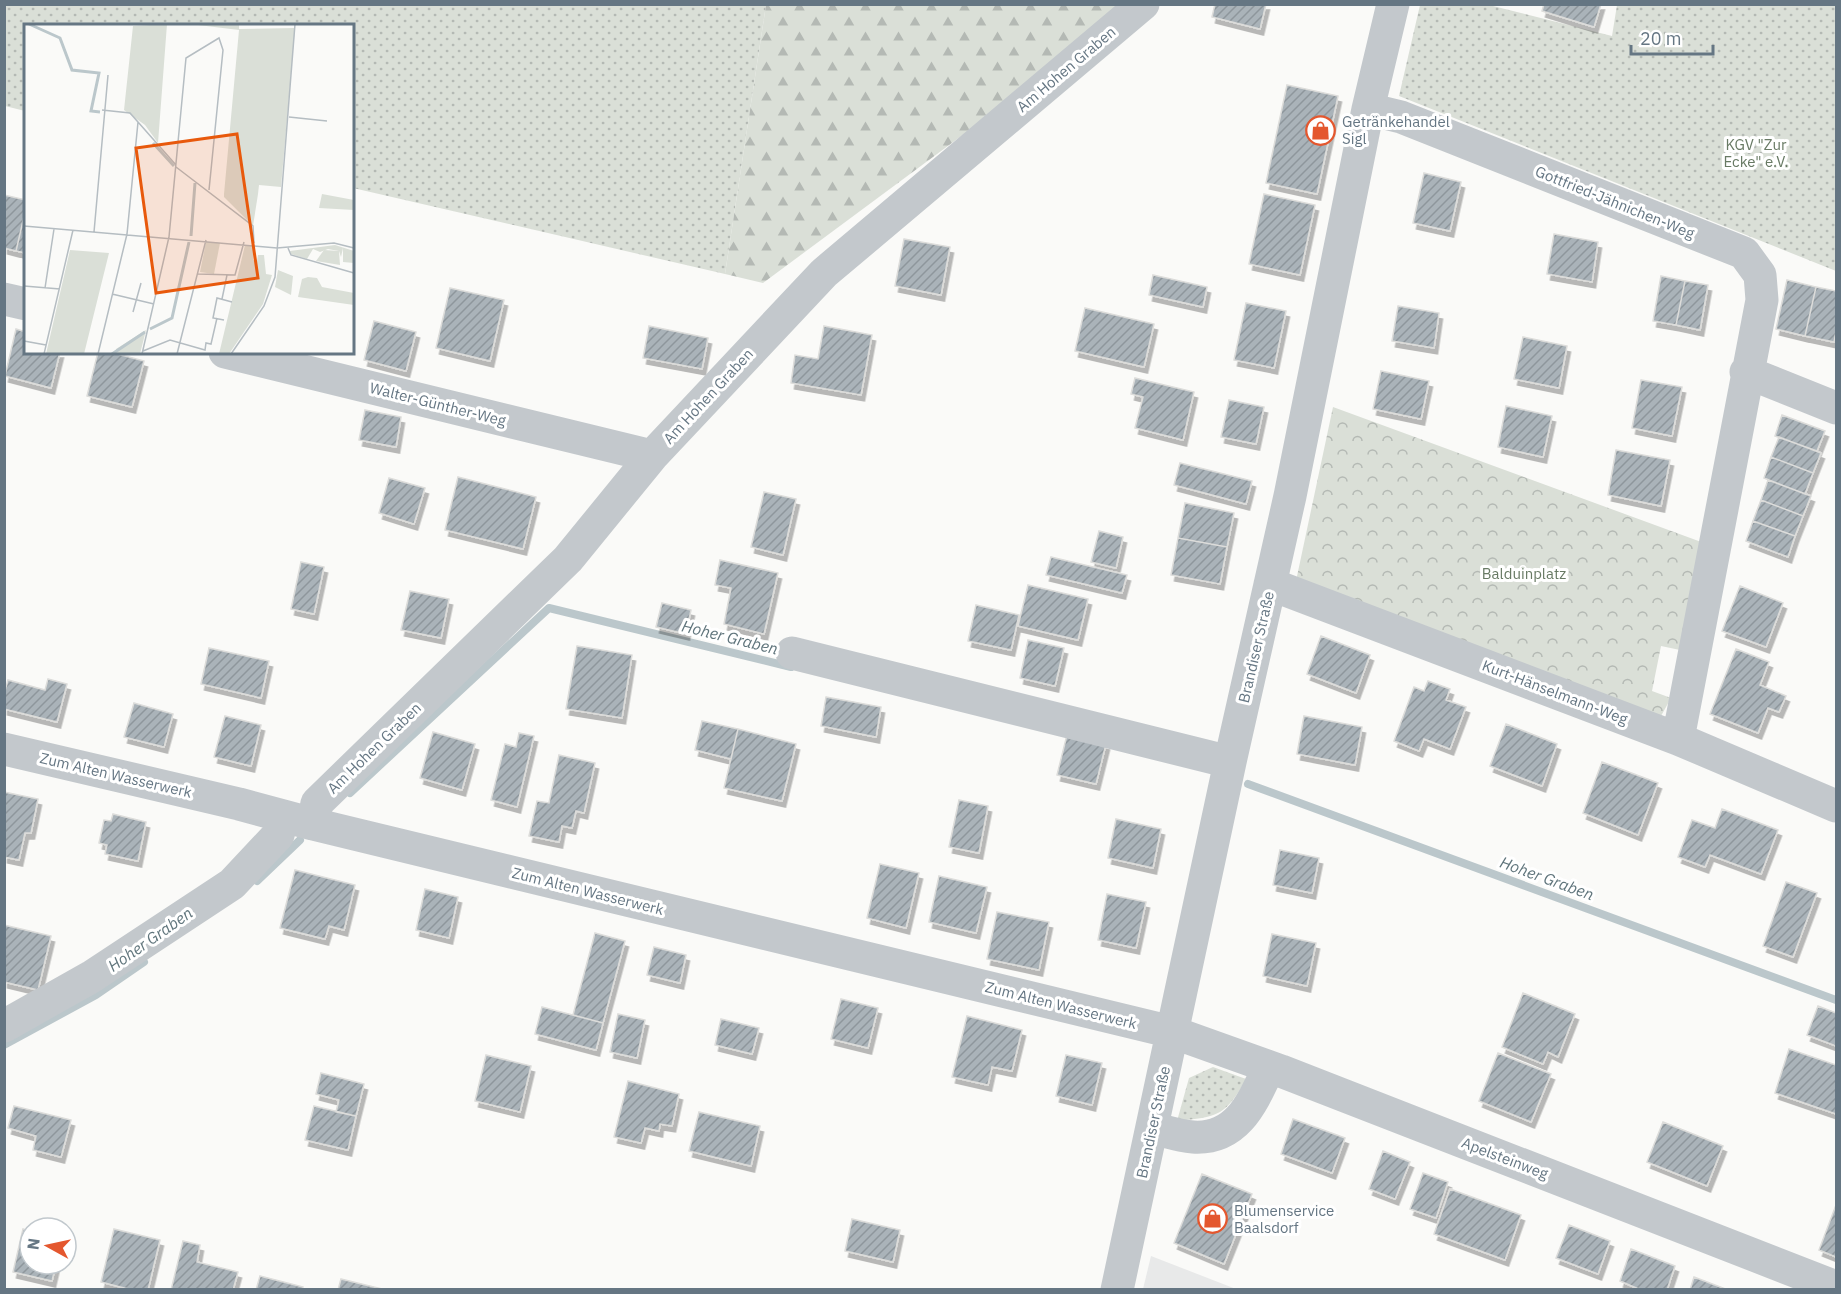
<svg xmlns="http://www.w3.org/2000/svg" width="1841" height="1294" font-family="'IBM Plex Sans',sans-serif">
<defs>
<pattern id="grass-dots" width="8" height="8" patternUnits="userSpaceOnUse" patternTransform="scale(1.5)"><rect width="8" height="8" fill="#dadfd7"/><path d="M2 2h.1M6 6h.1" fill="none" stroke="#b4b9b4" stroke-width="1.8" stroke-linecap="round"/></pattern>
<pattern id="forest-firs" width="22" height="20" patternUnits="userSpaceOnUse" patternTransform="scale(1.5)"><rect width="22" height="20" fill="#dadfd7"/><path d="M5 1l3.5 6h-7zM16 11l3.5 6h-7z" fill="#b4b9b4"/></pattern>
<pattern id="park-crowns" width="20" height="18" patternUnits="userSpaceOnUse" patternTransform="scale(1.5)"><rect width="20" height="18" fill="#dadfd7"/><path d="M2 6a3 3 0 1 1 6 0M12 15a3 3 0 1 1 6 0" fill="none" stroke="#b4b9b4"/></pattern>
<pattern id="building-hatch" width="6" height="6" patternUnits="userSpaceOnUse" patternTransform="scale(1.5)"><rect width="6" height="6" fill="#aab3b9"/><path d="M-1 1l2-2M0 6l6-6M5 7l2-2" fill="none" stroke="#8e969c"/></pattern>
<filter id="shadow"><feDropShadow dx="3.5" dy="6" stdDeviation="0" flood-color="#0004"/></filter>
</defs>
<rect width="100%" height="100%" fill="#fafaf8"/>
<path fill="#e8e9e9" d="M 1151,1256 L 1236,1289 L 1143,1289 Z"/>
<path fill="url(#grass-dots)" d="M 5,5 L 766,5 L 725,274 L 353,188 L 352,26 L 26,26 L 25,111 L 5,106 Z
M 1420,5 L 1489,5 L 1612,36 L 1617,5 L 1836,5 L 1836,271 L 1399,96 Z
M 1213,1067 L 1246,1079 C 1226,1116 1217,1117 1177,1121 L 1189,1078 Z"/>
<path fill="url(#forest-firs)" d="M 766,5 L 1138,5 L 763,283 L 725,274 Z"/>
<path fill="url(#park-crowns)" d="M 1333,407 L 1704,543 L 1680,650 L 1661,646 L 1652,691 L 1671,698 L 1661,716 L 1296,581 Z"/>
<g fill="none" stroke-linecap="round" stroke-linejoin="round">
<path stroke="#bbc7cb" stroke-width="8" d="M 1248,784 L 1836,1000
M 350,793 L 549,608 L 791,667
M 257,881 L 300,840
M 4,1045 L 96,995 L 144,962"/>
</g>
<path fill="url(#building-hatch)" stroke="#dcdcda" stroke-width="1.5" filter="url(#shadow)" d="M 1215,4 L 1266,4 L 1260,29 L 1212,17 Z
M 1544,4 L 1601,4 L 1594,27 L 1542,11 Z
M 1287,85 L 1338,96 L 1317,194 L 1266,183 Z
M 1424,173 L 1461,182 L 1450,231 L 1413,223 Z
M 1264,194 L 1315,205 L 1300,275 L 1249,264 Z
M 4,195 L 26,200 L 26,208 L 16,251 L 4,248 Z
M 26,208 L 26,253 L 16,251 Z
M 1554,234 L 1598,242 L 1592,282 L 1547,274 Z
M 904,239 L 950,247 L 941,295 L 895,286 Z
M 1153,275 L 1207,287 L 1203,307 L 1149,295 Z
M 1661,276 L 1685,281 L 1676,325 L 1653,321 Z
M 1787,280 L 1816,287 L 1805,336 L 1776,329 Z
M 1685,281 L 1708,285 L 1700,330 L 1676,325 Z
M 1816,287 L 1836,291 L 1836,332 L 1834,342 L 1805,336 Z
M 450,288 L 504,300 L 490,361 L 436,348 Z
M 1246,303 L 1286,311 L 1274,368 L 1234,360 Z
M 1398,306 L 1439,313 L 1434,348 L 1392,341 Z
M 1085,308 L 1154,324 L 1144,367 L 1075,351 Z
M 374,321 L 416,332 L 406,371 L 364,360 Z
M 649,326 L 708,338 L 702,369 L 643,358 Z
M 824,326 L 872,335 L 861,395 L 791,383 L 795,355 L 818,359 Z
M 16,329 L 26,332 L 26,352 L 60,352 L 51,388 L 5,376 Z
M 1523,337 L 1567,346 L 1559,388 L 1514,379 Z
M 98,352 L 110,352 L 144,361 L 132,407 L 87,396 Z
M 1381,371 L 1429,381 L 1421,419 L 1373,409 Z
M 1135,378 L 1194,392 L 1183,440 L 1135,428 L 1143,397 L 1131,394 Z
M 1641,380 L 1682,387 L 1672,436 L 1632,428 Z
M 1229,400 L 1264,407 L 1256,444 L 1221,437 Z
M 1506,406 L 1552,416 L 1543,457 L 1498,447 Z
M 365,410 L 401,417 L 396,447 L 359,440 Z
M 1782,415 L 1825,431 L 1817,451 L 1775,436 Z
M 1779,437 L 1821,453 L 1813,473 L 1771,457 Z
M 1616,450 L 1670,460 L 1661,506 L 1608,495 Z
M 1771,457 L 1813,473 L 1805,494 L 1764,478 Z
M 1180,463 L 1252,481 L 1246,504 L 1174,485 Z
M 458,477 L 536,497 L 523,549 L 445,530 Z
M 389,478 L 425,488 L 414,524 L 379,513 Z
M 1768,480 L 1811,496 L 1803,516 L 1761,500 Z
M 764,492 L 796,499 L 783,555 L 751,547 Z
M 1761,500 L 1803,516 L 1795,536 L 1753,521 Z
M 1185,503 L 1234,513 L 1227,547 L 1178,538 Z
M 1753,521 L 1795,536 L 1788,557 L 1746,541 Z
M 1099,531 L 1123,537 L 1116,568 L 1091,562 Z
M 1178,538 L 1227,547 L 1220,584 L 1171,575 Z
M 1051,557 L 1127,575 L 1122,593 L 1046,575 Z
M 720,560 L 778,573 L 764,634 L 724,624 L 731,588 L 715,585 Z
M 301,562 L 324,567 L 314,614 L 291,609 Z
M 1028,585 L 1088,599 L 1078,640 L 1018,626 Z
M 1740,586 L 1783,603 L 1766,647 L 1722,631 Z
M 410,591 L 449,599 L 441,638 L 401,630 Z
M 662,603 L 691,610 L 686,634 L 656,627 Z
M 976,605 L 1019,615 L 1011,650 L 968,641 Z
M 1321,636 L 1370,655 L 1356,693 L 1307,674 Z
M 1028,640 L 1064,648 L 1055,686 L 1020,678 Z
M 577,646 L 632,655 L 622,718 L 566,709 Z
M 209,648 L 269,661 L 261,698 L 201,684 Z
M 1736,649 L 1769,662 L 1760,685 L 1786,696 L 1779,712 L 1768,708 L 1758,733 L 1710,714 Z
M 48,679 L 67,684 L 57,722 L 4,709 L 4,694 L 8,680 L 45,690 Z
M 1428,681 L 1450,689 L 1446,700 L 1466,707 L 1450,749 L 1424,739 L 1419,751 L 1394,741 L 1414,687 L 1424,691 Z
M 826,697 L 881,707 L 876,737 L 821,726 Z
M 134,703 L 173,714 L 164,747 L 124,737 Z
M 225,716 L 261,725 L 251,766 L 214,757 Z
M 1304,716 L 1362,727 L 1355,765 L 1297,754 Z
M 702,721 L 738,729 L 731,759 L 695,750 Z
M 1506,724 L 1557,744 L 1542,786 L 1490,766 Z
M 738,729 L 796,744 L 782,801 L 724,788 Z
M 433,732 L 475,744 L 462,790 L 420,778 Z
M 519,733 L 534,736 L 517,807 L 491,800 L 505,744 L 516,747 Z
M 1067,735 L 1106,744 L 1096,784 L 1057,775 Z
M 559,755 L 595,763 L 584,813 L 576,811 L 572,828 L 562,826 L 559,842 L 529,836 L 537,801 L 549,803 Z
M 1602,762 L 1658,783 L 1638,835 L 1583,813 Z
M 4,792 L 38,799 L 31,833 L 25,833 L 19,860 L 4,857 Z
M 959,800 L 988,806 L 979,853 L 949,847 Z
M 1722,809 L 1778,830 L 1761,874 L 1710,855 L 1705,867 L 1678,857 L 1692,820 L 1715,828 Z
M 113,814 L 146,822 L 138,861 L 105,854 L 107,845 L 99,843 L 104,820 L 111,821 Z
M 1116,819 L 1161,829 L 1153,868 L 1108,858 Z
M 1280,850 L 1319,858 L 1312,893 L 1273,885 Z
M 880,864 L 919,873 L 906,928 L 867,918 Z
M 295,870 L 355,885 L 344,930 L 329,926 L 325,939 L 280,928 Z
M 939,876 L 987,887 L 976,933 L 929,922 Z
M 1786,882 L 1817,893 L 1793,957 L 1763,946 Z
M 425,889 L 458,897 L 449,938 L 416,930 Z
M 1107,894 L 1146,902 L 1136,948 L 1098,940 Z
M 997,912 L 1049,922 L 1039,970 L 987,959 Z
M 4,925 L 51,936 L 38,990 L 4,982 Z
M 595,933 L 625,941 L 603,1023 L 573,1015 Z
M 1272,934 L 1316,943 L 1307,986 L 1263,976 Z
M 654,947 L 686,955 L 680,983 L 647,975 Z
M 1523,993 L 1575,1014 L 1558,1057 L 1548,1052 L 1543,1064 L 1502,1047 Z
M 841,999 L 878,1008 L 868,1048 L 831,1039 Z
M 1818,1006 L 1836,1013 L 1836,1046 L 1807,1035 Z
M 542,1007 L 603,1023 L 596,1050 L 535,1034 Z
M 618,1014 L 645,1020 L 637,1058 L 610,1052 Z
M 967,1016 L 1022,1030 L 1012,1071 L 992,1067 L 988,1085 L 952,1077 Z
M 721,1019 L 759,1028 L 752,1054 L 715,1045 Z
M 1789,1049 L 1836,1065 L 1836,1114 L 1775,1093 Z
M 1498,1053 L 1551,1074 L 1531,1122 L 1479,1101 Z
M 486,1055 L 531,1066 L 520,1112 L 475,1101 Z
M 1066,1055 L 1102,1063 L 1092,1105 L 1056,1096 Z
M 321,1073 L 364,1084 L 356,1116 L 336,1112 L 339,1100 L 316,1094 Z
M 628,1081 L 679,1094 L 672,1126 L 660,1124 L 659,1131 L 645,1128 L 641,1143 L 614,1137 Z
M 14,1106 L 71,1120 L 61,1157 L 33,1150 L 36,1136 L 8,1128 Z
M 314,1106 L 356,1116 L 348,1150 L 305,1140 Z
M 699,1112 L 760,1126 L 751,1166 L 689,1151 Z
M 1293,1119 L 1345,1138 L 1332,1173 L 1281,1154 Z
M 1663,1122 L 1723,1146 L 1707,1186 L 1647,1162 Z
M 1383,1151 L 1410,1162 L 1395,1199 L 1369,1189 Z
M 1423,1173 L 1448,1182 L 1436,1218 L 1410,1209 Z
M 1202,1174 L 1252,1194 L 1224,1264 L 1174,1243 Z
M 1450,1189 L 1521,1215 L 1505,1260 L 1434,1234 Z
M 1836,1205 L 1836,1257 L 1819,1250 Z
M 852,1219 L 900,1230 L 893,1262 L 845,1251 Z
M 1569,1225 L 1610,1241 L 1598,1274 L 1556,1258 Z
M 23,1229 L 30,1231 L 30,1264 L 56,1264 L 52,1281 L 13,1272 Z
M 114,1229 L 160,1240 L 148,1290 L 132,1290 L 101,1282 Z
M 183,1241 L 200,1245 L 197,1262 L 238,1272 L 233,1290 L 171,1290 Z
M 1631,1249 L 1675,1266 L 1667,1290 L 1641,1290 L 1620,1281 Z
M 260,1276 L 303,1287 L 302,1290 L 256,1290 Z
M 1694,1277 L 1728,1290 L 1690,1290 Z
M 341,1279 L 382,1289 L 338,1290 Z"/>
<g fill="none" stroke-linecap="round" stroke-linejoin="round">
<path stroke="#c3c8cc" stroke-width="33" d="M 1368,109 L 1401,117 L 1744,253 L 1760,275 L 1762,300 L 1678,739
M 4,299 L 26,304
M 225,352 L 652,456
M 1746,372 L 1836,408
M 1270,584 L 1678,739 L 1836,806
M 792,653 L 1230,762
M 4,749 L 239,804 L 313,824 L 1172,1032 L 1281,1071 L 1836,1287
M 313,824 L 317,803 L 568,559 L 652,456 L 824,273 L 1143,4
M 4,1026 L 91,977 L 232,884 L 278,835 L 283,816
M 1152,1128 C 1165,1131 1179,1136 1193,1137 C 1238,1140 1253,1101 1269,1067
M 1117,1290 L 1230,762 L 1290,496 L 1368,109 L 1393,4"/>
</g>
<defs>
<symbol id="shop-ring" viewBox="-11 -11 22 22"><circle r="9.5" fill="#fff" stroke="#e4572e" stroke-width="1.5"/><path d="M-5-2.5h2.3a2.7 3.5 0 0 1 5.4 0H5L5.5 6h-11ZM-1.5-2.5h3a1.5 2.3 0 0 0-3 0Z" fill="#e4572e"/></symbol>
</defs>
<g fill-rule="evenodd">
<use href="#shop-ring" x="1304" y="114" width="33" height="33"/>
<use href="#shop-ring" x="1196" y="1202" width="33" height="33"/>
</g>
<g text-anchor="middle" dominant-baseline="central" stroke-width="6" stroke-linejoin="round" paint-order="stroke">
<g font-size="15" fill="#657683" stroke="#fff">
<text transform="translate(1066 69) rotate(-40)">Am Hohen Graben</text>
<text transform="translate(1615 202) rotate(22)">Gottfried-Jähnichen-Weg</text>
<text transform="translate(708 396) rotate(-47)">Am Hohen Graben</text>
<text transform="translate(438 404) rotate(14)">Walter-Günther-Weg</text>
<text transform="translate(1256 647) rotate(-77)">Brandiser Straße</text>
<text transform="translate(1555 692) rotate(21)">Kurt-Hänselmann-Weg</text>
<text transform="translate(374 748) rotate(-44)">Am Hohen Graben</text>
<text transform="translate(116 775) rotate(13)">Zum Alten Wasserwerk</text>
<text transform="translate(588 891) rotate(14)">Zum Alten Wasserwerk</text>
<text transform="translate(1061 1005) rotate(14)">Zum Alten Wasserwerk</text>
<text transform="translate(1153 1122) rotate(-78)">Brandiser Straße</text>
<text transform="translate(1505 1158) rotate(21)">Apelsteinweg</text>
</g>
<g font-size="15" fill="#657683" stroke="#fff" text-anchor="start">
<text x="1342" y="121">Getränkehandel<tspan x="1342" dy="17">Sigl</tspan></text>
<text x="1234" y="1210">Blumenservice<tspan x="1234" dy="17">Baalsdorf</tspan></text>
</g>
<g font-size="15" fill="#687a64" stroke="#fff">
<text x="1756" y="144">KGV "Zur<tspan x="1756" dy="17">Ecke" e.V.</tspan></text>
<text x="1524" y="573">Balduinplatz</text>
</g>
<g font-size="16" font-style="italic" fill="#60757c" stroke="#fff">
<text transform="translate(730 637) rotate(14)">Hoher Graben</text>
<text transform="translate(1547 878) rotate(20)">Hoher Graben</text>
<text transform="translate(150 939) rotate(-35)">Hoher Graben</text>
</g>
</g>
<g transform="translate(24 24)">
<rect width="330" height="330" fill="#fafaf8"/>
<path d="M 143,0 L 134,119 L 121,101 L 100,86 L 109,2 ZM 166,0 L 215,0 L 215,5 L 271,4 L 257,163 L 235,161 L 234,170 L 200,170 L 215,6 ZM 298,170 L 330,176 L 330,186 L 295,184 ZM 221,221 L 230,221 L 229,236 L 233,237 L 234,231 L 240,231 L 242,250 L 248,251 L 239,280 L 205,330 L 195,330 ZM 311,221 L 330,227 L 330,239 L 319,238 L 319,224 L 317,233 L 315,227 L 304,225 L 296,228 L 289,225 L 283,235 L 267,230 L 266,227 ZM 46,226 L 85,229 L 60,330 L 22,330 ZM 254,246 L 269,252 L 267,271 L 251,263 ZM 284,253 L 293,254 L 298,263 L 330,269 L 330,281 L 274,273 L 278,255 Z" fill="#dadfd7"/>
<path d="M 200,170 L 234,170 L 229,202 L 200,173 ZM 122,306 L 116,330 L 92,330 L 92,325 Z" fill="#dadfd7"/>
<path d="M 300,226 L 315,227 L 316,241 L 292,237 Z" fill="#dadfd7"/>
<path d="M 182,218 L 196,219 L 190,250 L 176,248 Z" fill="#dadfd7"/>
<path fill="none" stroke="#bbc7cb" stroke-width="3" d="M 5,0 L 36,14 L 48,46 L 75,49 L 67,87 L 76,88M 129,119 L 150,142M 167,212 L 171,159M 126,305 L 148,294 L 165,218M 88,330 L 121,308"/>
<path fill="none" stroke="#b5bdc2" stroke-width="1.5" d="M 78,86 L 106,89 L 152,141M 265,93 L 303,97M 152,143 L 229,202 L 230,219M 0,202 L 253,224 L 310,219 L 330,224M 70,208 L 84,51M 264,224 L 267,231 L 330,249M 174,250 L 211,251 L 220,218M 0,262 L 36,265M 21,264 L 30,205M 88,270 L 130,280M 198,275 L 203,251M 109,288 L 117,259M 200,296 L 189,294 L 193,274 L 208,278M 0,317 L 22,321M 119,327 L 146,316 L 181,326 L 182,319 L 187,320 L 193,294M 20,330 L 49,206M 74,330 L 103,210 L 114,98M 118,330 L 145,213 L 162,34 L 195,14 L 199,26 L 185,166M 153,330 L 182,216M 207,330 L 240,282 L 251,253 L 271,0"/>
<path fill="#e8590c" fill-opacity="0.15" stroke="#e8590c" stroke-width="3" d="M 213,110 L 234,254 L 132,269 L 112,124 Z"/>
<rect width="330" height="330" fill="none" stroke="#657683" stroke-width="3"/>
</g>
<rect width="1841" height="1294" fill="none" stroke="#657683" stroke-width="12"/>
<g transform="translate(48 1246) rotate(278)"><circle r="28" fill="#ffffff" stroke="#c1c8cd" stroke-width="1.5"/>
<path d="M0-4.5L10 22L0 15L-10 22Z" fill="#e4572e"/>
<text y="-9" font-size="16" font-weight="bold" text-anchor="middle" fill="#657683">N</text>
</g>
<path d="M1631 45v9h82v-9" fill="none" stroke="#657683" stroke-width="3"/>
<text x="1640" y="45" font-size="18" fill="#657683" stroke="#ffffff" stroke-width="4.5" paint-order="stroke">20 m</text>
</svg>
